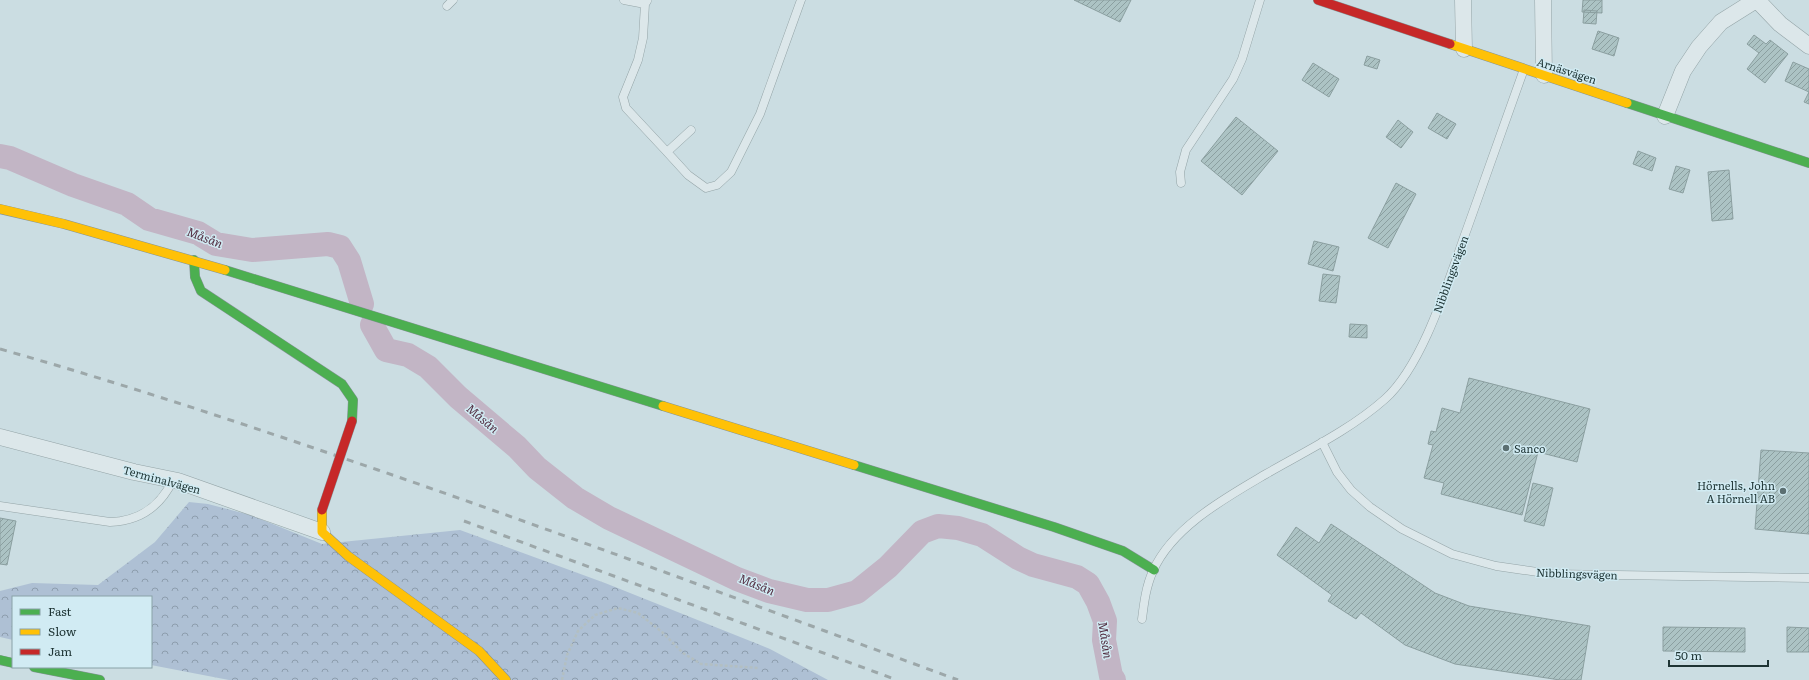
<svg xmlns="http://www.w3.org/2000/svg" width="1809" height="680" font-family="Literata,serif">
<defs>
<pattern id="forest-crowns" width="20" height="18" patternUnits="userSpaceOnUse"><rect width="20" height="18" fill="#aec0d4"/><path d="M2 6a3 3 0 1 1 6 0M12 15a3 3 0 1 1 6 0" fill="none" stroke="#8d9dad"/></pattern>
<pattern id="building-hatch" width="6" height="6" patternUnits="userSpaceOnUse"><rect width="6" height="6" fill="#acc3c4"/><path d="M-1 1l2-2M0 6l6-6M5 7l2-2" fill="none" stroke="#8b9fa0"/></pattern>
</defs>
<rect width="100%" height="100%" fill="#cbdde2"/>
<path fill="url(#forest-crowns)" d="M 189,502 L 208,504 L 250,515 L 322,544 L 460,530 L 605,583 L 770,649 L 828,680 L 229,680 L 151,665 L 151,597 L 13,597 L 13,640 L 0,637 L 0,591 L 32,583 L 98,585 L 155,542 Z"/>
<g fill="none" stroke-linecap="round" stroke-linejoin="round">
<path stroke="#c2b5c5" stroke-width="24" d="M 0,156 L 10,158 L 73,185 L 127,204 L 149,219 L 198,233 L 216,244 L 252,250 L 328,244 L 340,247 L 349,261 L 362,304
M 372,325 L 386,350 L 408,355 L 428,367 L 458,397 L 517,447 L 537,468 L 575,498 L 609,518 L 737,579 L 769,591 L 807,600 L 828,600 L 857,592 L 888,567 L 922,532 L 938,526 L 958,528 L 982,535 L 1018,558 L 1033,565 L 1077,577 L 1088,584 L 1098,602 L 1105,621 L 1104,640 L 1111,676 L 1114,680"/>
</g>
<path fill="url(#building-hatch)" stroke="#8b9fa0" d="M 1074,0 L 1131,0 L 1120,22 Z
M 1583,0 L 1602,0 L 1602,13 L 1582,12 Z
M 1584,10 L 1597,11 L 1596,24 L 1583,23 Z
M 1598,31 L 1619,38 L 1614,56 L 1592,49 Z
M 1754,35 L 1766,44 L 1770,40 L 1788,54 L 1765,83 L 1747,69 L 1759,53 L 1747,44 Z
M 1367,56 L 1380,60 L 1377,69 L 1364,65 Z
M 1793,62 L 1809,69 L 1809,104 L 1804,102 L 1809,92 L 1785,81 Z
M 1313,63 L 1339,79 L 1329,97 L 1302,80 Z
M 1437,113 L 1456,124 L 1447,139 L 1428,128 Z
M 1236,117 L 1278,151 L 1242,195 L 1201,161 Z
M 1398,120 L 1413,132 L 1401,148 L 1386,137 Z
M 1638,151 L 1656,158 L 1652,171 L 1633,164 Z
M 1676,166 L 1690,170 L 1683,193 L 1669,189 Z
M 1729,170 L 1733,219 L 1712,221 L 1708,172 Z
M 1396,183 L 1416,194 L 1388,248 L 1368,238 Z
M 1314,241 L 1339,247 L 1333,271 L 1308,264 Z
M 1323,274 L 1340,276 L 1336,303 L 1319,301 Z
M 1350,324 L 1367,325 L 1367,338 L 1349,337 Z
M 1469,378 L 1590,409 L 1577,462 L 1538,452 L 1522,515 L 1441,494 L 1444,483 L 1424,478 L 1433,445 L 1428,444 L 1431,431 L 1436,432 L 1442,408 L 1460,413 Z
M 1761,450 L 1809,453 L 1809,534 L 1755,529 Z
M 1533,483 L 1553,488 L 1544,526 L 1524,521 Z
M 0,518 L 16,521 L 7,565 L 0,564 Z
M 1331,524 L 1435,593 L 1469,606 L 1590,626 L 1581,680 L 1560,680 L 1455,664 L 1405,645 L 1361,613 L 1356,619 L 1328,601 L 1332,595 L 1277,555 L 1296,527 L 1319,543 Z
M 1663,627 L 1745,628 L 1745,652 L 1663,651 Z
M 1787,627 L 1809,628 L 1809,652 L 1787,652 Z"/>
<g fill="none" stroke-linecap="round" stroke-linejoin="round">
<defs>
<path id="lane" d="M 624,0 L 645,4 L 647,1
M 645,4 L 643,38 L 638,60 L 623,97 L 626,108 L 667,152 L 691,130
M 447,6 L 453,0
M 667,152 L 688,175 L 706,188 L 717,185 L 731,172 L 760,114 L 801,0
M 1181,183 L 1180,172 L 1186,150 L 1233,79 L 1242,59 L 1260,0
M 1322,442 L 1337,472 L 1351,490 L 1370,507 L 1402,529 L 1452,554 L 1496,566 L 1551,574 L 1809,578
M 0,506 L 110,522 C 140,521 160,507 173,480
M 1142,619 C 1144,603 1146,586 1153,571 C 1172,527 1227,497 1266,474 C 1306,451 1350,430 1385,399 C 1424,364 1449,278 1467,229 C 1486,176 1505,123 1524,69"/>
<path id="street" d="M 1463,0 L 1464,49
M 1543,0 L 1544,75
M 1757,0 L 1780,24 L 1809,46
M 1665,116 L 1683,71 L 1699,47 L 1721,22 L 1756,0
M 0,437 L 134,472 L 178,481 L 322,532"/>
<path id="fast" d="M 1627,103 L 1809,163
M 194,260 L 195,277 L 201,291 L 342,384 L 353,400 L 352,421
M 225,270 L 663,406
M 854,465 L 1054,527 L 1123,551 L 1154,570
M 0,660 L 13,663
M 34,667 L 100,680"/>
<path id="slow" d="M 1450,44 L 1627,103
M 0,209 L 64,224 L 225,270
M 663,406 L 854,465
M 322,510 L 322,532 L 348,556 L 479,651 L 506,680"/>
<path id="jam" d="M 1318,0 L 1450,44"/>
</defs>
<use href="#lane" stroke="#94a4a7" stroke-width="9"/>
<use href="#street" stroke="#94a4a7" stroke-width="17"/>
<use href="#fast" stroke="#859496" stroke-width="10"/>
<use href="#slow" stroke="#859496" stroke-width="10"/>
<use href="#jam" stroke="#859496" stroke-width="10"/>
<path stroke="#b3bfc2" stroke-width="2.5" stroke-dasharray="3 2" stroke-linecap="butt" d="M 562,680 L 567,655 L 578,631 L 595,615 L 618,608 L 638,613 L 662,632 L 683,653 L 701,664 L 759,668"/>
<use href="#lane" stroke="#dce7ea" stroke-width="8"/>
<use href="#street" stroke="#dce7ea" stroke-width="16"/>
<use href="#fast" stroke="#4caf50" stroke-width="9"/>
<use href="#slow" stroke="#ffc107" stroke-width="9"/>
<use href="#jam" stroke="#c62828" stroke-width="9"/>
<path stroke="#9ca7a9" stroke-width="3" stroke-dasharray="7 7" stroke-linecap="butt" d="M 0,349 C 128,385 253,427 378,470 C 572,537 765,609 958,680
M 464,521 L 897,680"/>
<defs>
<path id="jam-bridge" d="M 322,510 L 352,421"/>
</defs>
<use href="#jam-bridge" stroke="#859496" stroke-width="10" stroke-linecap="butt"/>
<use href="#jam-bridge" stroke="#c62828" stroke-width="9"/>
</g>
<g fill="#5b6f71" stroke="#d1ebf3" stroke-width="1.5">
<circle cx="1506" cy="448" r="4"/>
<circle cx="1783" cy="491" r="4"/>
</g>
<g text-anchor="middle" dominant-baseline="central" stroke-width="3" stroke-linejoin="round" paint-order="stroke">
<g font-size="11" fill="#1e3434" stroke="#d1ebf3">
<text transform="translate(1567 70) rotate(18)">Arnäsvägen</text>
<text transform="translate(1450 274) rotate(-70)">Nibblingsvägen</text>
<text transform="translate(162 479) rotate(15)">Terminalvägen</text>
<text transform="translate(1577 573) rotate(2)">Nibblingsvägen</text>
</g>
<g font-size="11" fill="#1e3434" stroke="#d1ebf3" text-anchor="start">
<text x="1514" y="448">Sanco</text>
<text x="1775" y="485" text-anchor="end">Hörnells, John<tspan x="1775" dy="13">A Hörnell AB</tspan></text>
</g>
<g font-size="12" font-style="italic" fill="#532e42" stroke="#d1ebf3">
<text transform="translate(205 237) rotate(21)">Måsån</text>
<text transform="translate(483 418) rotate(40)">Måsån</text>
<text transform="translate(757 584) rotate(22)">Måsån</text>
<text transform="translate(1106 640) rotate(81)">Måsån</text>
</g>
</g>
<rect x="12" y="596" width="140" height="72" fill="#d1ebf3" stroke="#89a2a7"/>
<rect x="20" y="609" width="20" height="6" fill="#4caf50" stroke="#89a2a7"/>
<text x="48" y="616" font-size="12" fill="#1e3434">Fast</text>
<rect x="20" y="629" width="20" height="6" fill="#ffc107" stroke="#89a2a7"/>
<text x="48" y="636" font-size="12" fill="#1e3434">Slow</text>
<rect x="20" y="649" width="20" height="6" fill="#c62828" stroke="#89a2a7"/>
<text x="48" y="656" font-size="12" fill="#1e3434">Jam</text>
<path d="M1669 660v6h99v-6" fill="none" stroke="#1e3434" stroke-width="2"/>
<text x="1675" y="660" font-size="12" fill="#1e3434" stroke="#d1ebf3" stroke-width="3" paint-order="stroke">50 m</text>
</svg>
